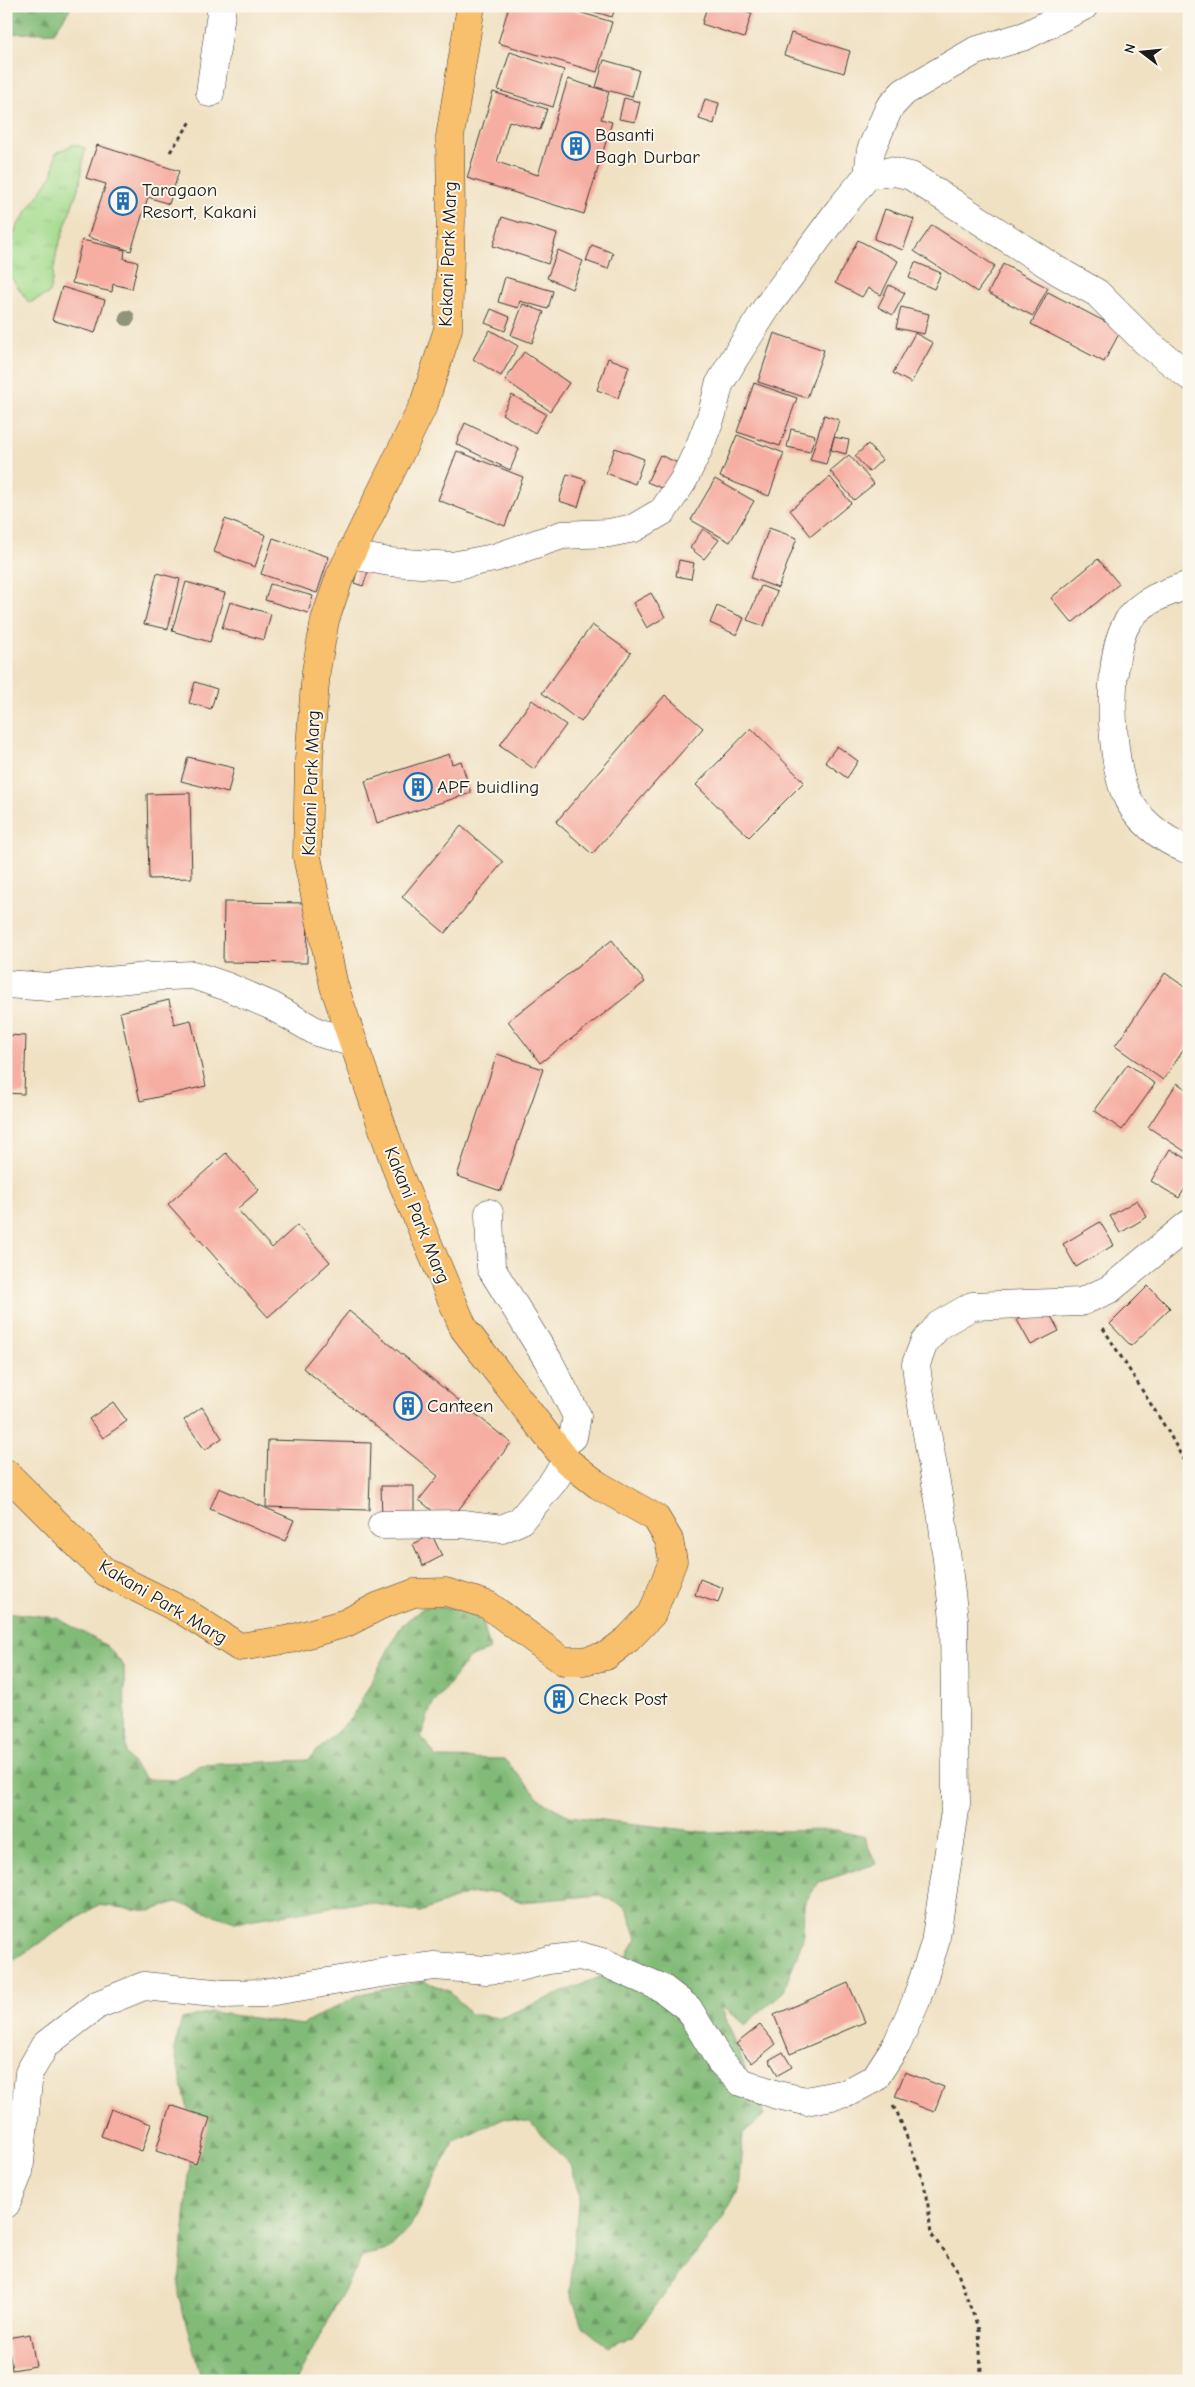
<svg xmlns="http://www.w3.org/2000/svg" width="1195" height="2387" font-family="'Comic Neue',sans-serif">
<defs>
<pattern id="forest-firs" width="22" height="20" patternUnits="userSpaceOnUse" patternTransform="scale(1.25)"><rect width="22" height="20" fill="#82bb78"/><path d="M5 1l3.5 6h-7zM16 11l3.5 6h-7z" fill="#6a9762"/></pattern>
<pattern id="park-tufts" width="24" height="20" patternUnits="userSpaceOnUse" patternTransform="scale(1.25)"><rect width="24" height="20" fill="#a3db8d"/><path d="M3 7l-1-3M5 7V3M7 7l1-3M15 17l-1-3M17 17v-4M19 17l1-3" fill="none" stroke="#8cbb79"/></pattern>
</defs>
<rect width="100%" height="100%" fill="#fbf7ec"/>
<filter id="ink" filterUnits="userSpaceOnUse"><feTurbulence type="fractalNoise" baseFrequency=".02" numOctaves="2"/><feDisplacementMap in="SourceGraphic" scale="10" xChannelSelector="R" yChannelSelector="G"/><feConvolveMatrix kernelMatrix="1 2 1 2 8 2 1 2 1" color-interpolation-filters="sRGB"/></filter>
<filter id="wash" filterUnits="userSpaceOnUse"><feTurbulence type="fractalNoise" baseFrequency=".0096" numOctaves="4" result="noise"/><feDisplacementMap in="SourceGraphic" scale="20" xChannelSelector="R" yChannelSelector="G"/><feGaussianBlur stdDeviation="1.12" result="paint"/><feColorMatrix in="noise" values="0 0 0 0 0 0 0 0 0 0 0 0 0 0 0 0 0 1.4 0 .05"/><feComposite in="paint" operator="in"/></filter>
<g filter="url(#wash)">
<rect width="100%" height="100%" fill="#f0e1c3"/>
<path fill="url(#forest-firs)" stroke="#4f6c4a" d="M 6,6 L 72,6 L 54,32 L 6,34 Z
M 424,1607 L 458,1608 L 483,1622 L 490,1649 L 468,1659 L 431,1707 L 421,1736 L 437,1758 L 504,1759 L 543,1802 L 569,1816 L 703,1832 L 837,1830 L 864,1837 L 876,1864 L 819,1882 L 804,1904 L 803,1938 L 784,1991 L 745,2025 L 721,2006 L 764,2116 L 743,2133 L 738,2190 L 723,2218 L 633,2336 L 608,2347 L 582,2326 L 570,2291 L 579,2194 L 570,2165 L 530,2122 L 503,2118 L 453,2142 L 410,2227 L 388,2250 L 362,2256 L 296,2381 L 202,2381 L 178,2294 L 193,2131 L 174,2049 L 182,2019 L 211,2012 L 302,2025 L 360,1994 L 425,1981 L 451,1992 L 470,2014 L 500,2018 L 619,1969 L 637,1938 L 626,1907 L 600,1895 L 522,1902 L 495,1892 L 468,1894 L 420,1912 L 364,1902 L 235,1922 L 176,1902 L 150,1911 L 98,1905 L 6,1965 L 6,1612 L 57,1618 L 107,1646 L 124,1666 L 126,1755 L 146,1779 L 176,1780 L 201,1765 L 308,1760 L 353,1716 L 401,1626 Z"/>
<path fill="url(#park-tufts)" stroke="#607c54" d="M 74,144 L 85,148 L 80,183 L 57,250 L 50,293 L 29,303 L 11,277 L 6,264 L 6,252 L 16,228 L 53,173 L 56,153 Z"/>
<g id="blocks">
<path fill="#f6aea2" d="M 509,6 L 559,6 L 612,22 L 597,72 L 498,43 Z
M 575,6 L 616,6 L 612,17 Z
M 707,6 L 729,6 L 752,13 L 744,38 L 702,24 Z
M 791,33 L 850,51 L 844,73 L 784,55 Z
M 510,52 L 564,70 L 553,107 L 498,90 Z
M 604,60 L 639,70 L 632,97 L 596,87 Z
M 568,79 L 609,92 L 601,119 L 612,122 L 584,214 L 467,178 L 493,92 L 547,109 L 540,130 L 509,121 L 497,162 L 538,175 Z
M 624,98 L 640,102 L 635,122 L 619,119 Z
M 705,99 L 719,103 L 714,124 L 699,119 Z
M 97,145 L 179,171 L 169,204 L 148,197 L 131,251 L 88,237 L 106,184 L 86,178 Z
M 885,209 L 914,219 L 903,250 L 874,239 Z
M 502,217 L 557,234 L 548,264 L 493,246 Z
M 932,225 L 995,266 L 977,292 L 914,251 Z
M 82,240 L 125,250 L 124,259 L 138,262 L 132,289 L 113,284 L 112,292 L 72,283 Z
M 858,240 L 898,261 L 881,295 L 868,288 L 862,297 L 835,283 Z
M 592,245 L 613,253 L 608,269 L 586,261 Z
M 558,250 L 583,261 L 572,289 L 547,278 Z
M 915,262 L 941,273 L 934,289 L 909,278 Z
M 1003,264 L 1048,288 L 1033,316 L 988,293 Z
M 505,277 L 553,291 L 548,309 L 520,301 L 518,308 L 498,302 Z
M 889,285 L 905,293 L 893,315 L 878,307 Z
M 62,287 L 105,300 L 95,333 L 52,320 Z
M 1048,292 L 1121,330 L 1104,362 L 1031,324 Z
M 523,304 L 544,312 L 532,343 L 511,335 Z
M 901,307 L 929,314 L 924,334 L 896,328 Z
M 491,309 L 510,317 L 505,331 L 485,323 Z
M 490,330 L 518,346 L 501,376 L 473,359 Z
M 774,333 L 824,350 L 807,398 L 758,382 Z
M 915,333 L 933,343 L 911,383 L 893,373 Z
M 524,352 L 569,383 L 550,411 L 505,380 Z
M 608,358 L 629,366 L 618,398 L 597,390 Z
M 754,383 L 797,398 L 780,446 L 737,432 Z
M 512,395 L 546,414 L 535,433 L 502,414 Z
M 824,415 L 839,420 L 826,464 L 810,460 Z
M 465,423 L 519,449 L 510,470 L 456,444 Z
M 791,429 L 815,435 L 810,452 L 787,447 Z
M 737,435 L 784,453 L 769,496 L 720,477 Z
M 834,437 L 849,440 L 846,454 L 831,450 Z
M 868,444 L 882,460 L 869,472 L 855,456 Z
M 615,448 L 644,459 L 635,484 L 606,473 Z
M 457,451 L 523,477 L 505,526 L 438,500 Z
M 660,455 L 678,463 L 666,490 L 647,482 Z
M 849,455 L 874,484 L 854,500 L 830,471 Z
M 567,474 L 586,480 L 578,507 L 559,501 Z
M 830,477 L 851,503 L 811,536 L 790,510 Z
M 715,479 L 754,501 L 730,542 L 691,520 Z
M 225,519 L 266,535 L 255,567 L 214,552 Z
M 769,528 L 797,538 L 778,588 L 751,578 Z
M 703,529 L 719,540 L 704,559 L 690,548 Z
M 273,538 L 329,557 L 317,593 L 261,574 Z
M 1098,559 L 1119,584 L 1072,623 L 1051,598 Z
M 679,560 L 694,563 L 691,579 L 676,576 Z
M 358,568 L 368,572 L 363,586 L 354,583 Z
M 157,573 L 180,579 L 168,629 L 144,624 Z
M 186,582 L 225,593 L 210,642 L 172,631 Z
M 270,584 L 313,596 L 308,613 L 265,600 Z
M 761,586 L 777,592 L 764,626 L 747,620 Z
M 651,593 L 665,617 L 647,628 L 633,603 Z
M 230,602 L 271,614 L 264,640 L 222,628 Z
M 717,606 L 744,618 L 737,635 L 710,623 Z
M 592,625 L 631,653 L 581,722 L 542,693 Z
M 195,682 L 217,689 L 211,709 L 189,703 Z
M 665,695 L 703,728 L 592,854 L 556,822 Z
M 532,700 L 566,725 L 534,769 L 500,745 Z
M 751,728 L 804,782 L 749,837 L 696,785 Z
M 837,746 L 858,761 L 847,778 L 825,762 Z
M 449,754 L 452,764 L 461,761 L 471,793 L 377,823 L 365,781 Z
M 188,757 L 234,768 L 228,793 L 181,781 Z
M 190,793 L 192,878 L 149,879 L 147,794 Z
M 461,826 L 503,862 L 445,933 L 402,897 Z
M 224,902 L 308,903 L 307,963 L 223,962 Z
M 612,940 L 645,982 L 540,1063 L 508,1021 Z
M 1165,973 L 1189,990 L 1189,1042 L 1163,1080 L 1115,1046 Z
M 169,1000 L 174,1024 L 191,1020 L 206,1086 L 140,1101 L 120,1012 Z
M 6,1035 L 26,1036 L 24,1094 L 6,1093 Z
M 497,1054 L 543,1069 L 501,1191 L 457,1176 Z
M 1128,1064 L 1155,1084 L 1122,1130 L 1094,1110 Z
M 1177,1083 L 1189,1091 L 1189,1154 L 1148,1127 Z
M 1170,1149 L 1189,1160 L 1189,1182 L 1179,1198 L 1151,1181 Z
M 226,1153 L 259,1190 L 237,1209 L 272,1248 L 297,1225 L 330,1262 L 268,1317 L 168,1204 Z
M 1137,1200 L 1147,1217 L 1120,1233 L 1110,1216 Z
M 1100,1222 L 1114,1245 L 1076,1267 L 1063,1244 Z
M 1148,1286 L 1170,1308 L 1131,1346 L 1110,1324 Z
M 1045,1305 L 1059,1331 L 1031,1345 L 1017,1320 Z
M 349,1311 L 511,1443 L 448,1523 L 419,1500 L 438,1476 L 303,1368 Z
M 113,1402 L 127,1421 L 103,1438 L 89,1419 Z
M 202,1407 L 222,1438 L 205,1450 L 184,1420 Z
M 268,1440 L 371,1443 L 369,1510 L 266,1507 Z
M 381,1486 L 414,1486 L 414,1518 L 382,1519 Z
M 219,1488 L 294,1520 L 285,1541 L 210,1509 Z
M 432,1535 L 442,1556 L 423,1566 L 413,1544 Z
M 700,1579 L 723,1588 L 718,1603 L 695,1595 Z
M 554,1689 L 569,1693 L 565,1708 L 549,1704 Z
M 848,1983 L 865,2022 L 790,2054 L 774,2015 Z
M 760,2025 L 776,2044 L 752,2063 L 736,2044 Z
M 783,2052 L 792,2067 L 778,2075 L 769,2060 Z
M 905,2072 L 944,2087 L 934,2112 L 895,2097 Z
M 170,2105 L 210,2118 L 196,2164 L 156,2151 Z
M 111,2109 L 151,2124 L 142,2151 L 101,2136 Z
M 30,2334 L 36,2366 L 12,2370 L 7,2338 Z"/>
</g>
</g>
<g filter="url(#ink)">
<use href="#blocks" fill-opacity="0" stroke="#3c3a35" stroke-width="1"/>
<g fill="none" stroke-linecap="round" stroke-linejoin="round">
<defs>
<path id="minor" d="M 210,93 L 222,6
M 868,175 L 871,150 L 889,108 L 904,92 L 975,51 L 1025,36 L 1084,6
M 351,555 L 390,562 L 452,566 L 494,558 L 562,535 L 609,533 L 634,528 L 663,511 L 683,481 L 699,448 L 712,414 L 719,385 L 734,359 L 767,307 L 839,210 L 868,175 L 890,171 L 911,176 L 1058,271 L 1097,293 L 1146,342 L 1189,376
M 1189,585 C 1167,592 1140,601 1128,621 C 1106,655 1110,753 1124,790 C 1134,818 1162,840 1189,850
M 6,984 L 49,987 L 147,977 L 193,975 L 228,987 L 272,1006 L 317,1032 L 354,1043
M 489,1213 L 491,1268 L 548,1360 L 577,1416 L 573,1437 L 558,1448
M 382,1525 L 463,1524 L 502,1529 L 520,1521 L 552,1483 L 567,1461
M 6,2204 L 19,2172 L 29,2073 L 45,2045 L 97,2005 L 144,1986 L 224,1994 L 263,1993 L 381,1973 L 434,1966 L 487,1970 L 520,1967 L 548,1960 L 580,1956 L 605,1963 L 662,1988 L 688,2008 L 720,2061 L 741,2082 L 777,2095 L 806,2101 L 847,2093 L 875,2078 L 897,2044 L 916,2001 L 935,1943 L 956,1804 L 954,1619 L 942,1517 L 919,1389 L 916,1364 L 924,1343 L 939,1325 L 972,1306 L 1081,1302 L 1110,1289 L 1189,1224"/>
<path id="major" d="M 6,1473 L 105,1572 L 185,1612 L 239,1647 L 291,1639 L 346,1623 L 379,1606 L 414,1593 L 446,1592 L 488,1605 L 563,1661 L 583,1661 L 606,1656 L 628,1639 L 652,1614 L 673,1561 L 669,1540 L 656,1518 L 598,1485 L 567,1461 L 464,1329 L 397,1170 L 334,986 L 307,857 L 309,759 L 316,671 L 325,620 L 340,576 L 424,404 L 448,329 L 451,220 L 450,137 L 471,6"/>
</defs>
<use href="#minor" stroke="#3c3a35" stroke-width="29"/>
<use href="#major" stroke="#3c3a35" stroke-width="29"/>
<path stroke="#3c3a35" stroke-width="3" stroke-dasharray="4 4" stroke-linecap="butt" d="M 170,152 L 192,120
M 1103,1328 L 1169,1433 L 1189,1470
M 893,2106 L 897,2112 L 920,2171 L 927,2196 L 931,2234 L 956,2268 L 979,2330 L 981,2372 L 978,2381"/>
<use href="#minor" stroke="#fff" stroke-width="28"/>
<use href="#major" stroke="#f8bf6c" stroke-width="28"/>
</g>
<circle fill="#91947a" cx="127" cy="318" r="8"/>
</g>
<defs>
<symbol id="building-ring" viewBox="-11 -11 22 22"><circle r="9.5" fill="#fbf7ec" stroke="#1f6fb2" stroke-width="1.5"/><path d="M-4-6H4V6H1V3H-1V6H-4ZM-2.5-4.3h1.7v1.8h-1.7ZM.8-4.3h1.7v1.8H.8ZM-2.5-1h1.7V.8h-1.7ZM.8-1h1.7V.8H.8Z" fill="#1f6fb2"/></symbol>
</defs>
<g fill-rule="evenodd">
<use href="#building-ring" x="560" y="130" width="32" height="32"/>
<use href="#building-ring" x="107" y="185" width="32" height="32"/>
<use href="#building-ring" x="402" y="771" width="32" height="32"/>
<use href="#building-ring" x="392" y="1390" width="32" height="32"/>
<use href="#building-ring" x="543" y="1683" width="32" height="32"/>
</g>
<g text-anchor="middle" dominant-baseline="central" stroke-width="4" stroke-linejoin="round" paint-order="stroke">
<g font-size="19" fill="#1c1c1c" stroke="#fbf7ec" text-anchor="start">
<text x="595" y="135">Basanti<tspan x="595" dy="22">Bagh Durbar</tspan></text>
<text x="142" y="190">Taragaon<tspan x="142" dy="22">Resort, Kakani</tspan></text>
<text x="437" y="787">APF buidling</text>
<text x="427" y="1406">Canteen</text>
<text x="578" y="1699">Check Post</text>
</g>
<g font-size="19" fill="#1c1c1c" stroke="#fbf7ec">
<text transform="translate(448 254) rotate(-88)">Kakani Park Marg</text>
<text transform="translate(311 783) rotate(-88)">Kakani Park Marg</text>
<text transform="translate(417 1215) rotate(68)">Kakani Park Marg</text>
<text transform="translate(163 1602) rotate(31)">Kakani Park Marg</text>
</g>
</g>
<rect width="1195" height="2387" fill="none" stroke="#fbf7ec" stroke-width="25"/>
<g transform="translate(1142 52) rotate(286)" stroke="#fbf7ec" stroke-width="4" paint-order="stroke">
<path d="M0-4L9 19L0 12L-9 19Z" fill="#1c1c1c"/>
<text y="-8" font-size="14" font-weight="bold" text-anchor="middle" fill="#1c1c1c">N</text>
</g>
</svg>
